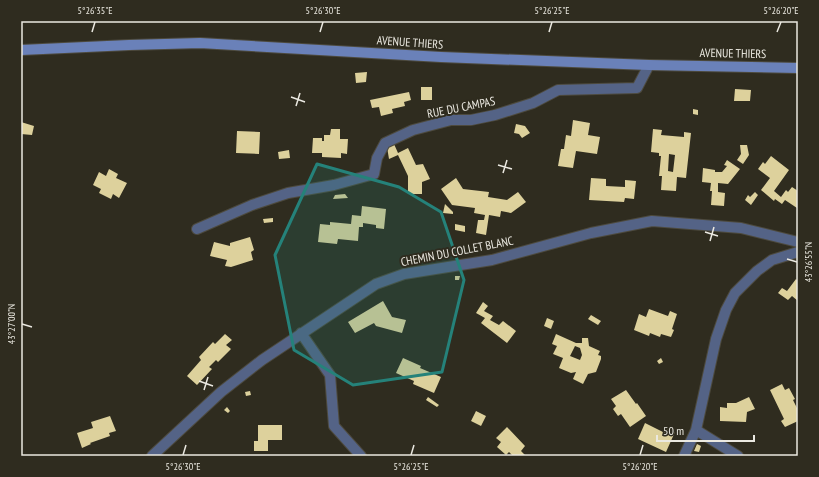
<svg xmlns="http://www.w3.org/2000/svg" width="819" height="477" font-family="'PT Sans Narrow',sans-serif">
<rect width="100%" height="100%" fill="#2f2c1f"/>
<path fill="#ddd19c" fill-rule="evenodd" d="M 367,72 L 366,82 L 356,83 L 355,73 Z
M 421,87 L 432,87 L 432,100 L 421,100 Z
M 735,89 L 751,90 L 750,101 L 734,101 Z
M 409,92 L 411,100 L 404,102 L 405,106 L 392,109 L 393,113 L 381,116 L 379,107 L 372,108 L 370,100 Z
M 693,109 L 698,110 L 698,115 L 693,114 Z
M 573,120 L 590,123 L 588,135 L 600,137 L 597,154 L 576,151 L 573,168 L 558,166 L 561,149 L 564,149 L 566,135 L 571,136 Z
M 21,122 L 34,126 L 32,135 L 21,134 Z
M 516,124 L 525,126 L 530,133 L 522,138 L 519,134 L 514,133 Z
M 331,129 L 340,129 L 340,139 L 348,139 L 347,154 L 341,153 L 341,158 L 322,157 L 322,153 L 312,153 L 313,138 L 322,138 L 322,141 L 324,141 L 324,135 L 330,135 Z
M 653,129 L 662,130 L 661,135 L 684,137 L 684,132 L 691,133 L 686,178 L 677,177 L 676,191 L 661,190 L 662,176 L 659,176 L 661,156 L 659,156 L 659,153 L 651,152 ZM 669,154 L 675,155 L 673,172 L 668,171 Z
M 237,131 L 260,132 L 259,154 L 236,153 Z
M 394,144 L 398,153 L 408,148 L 416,165 L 423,164 L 430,179 L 422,182 L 422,194 L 408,194 L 408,176 L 398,155 L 389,159 L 387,147 Z
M 740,145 L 747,145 L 749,155 L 743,164 L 737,160 L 741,154 Z
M 289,150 L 290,158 L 279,159 L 278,152 Z
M 771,156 L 789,170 L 774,191 L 781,197 L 786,190 L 788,192 L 792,187 L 798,191 L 798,207 L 797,208 L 785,200 L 782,204 L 775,199 L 774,201 L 761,190 L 770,178 L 758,169 L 763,162 L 765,164 Z
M 727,160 L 740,169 L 728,184 L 718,183 L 718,192 L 725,193 L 724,206 L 711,205 L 712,191 L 710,191 L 711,183 L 702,182 L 703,168 L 715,170 L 715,172 L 722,172 L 727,166 L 724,165 Z
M 109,169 L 118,174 L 116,178 L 127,183 L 119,198 L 113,194 L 111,199 L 99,193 L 101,189 L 93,185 L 99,172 L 106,176 Z
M 456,178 L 463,189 L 489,192 L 488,197 L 507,200 L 518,192 L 526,202 L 511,213 L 501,211 L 500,217 L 489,215 L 486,235 L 476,233 L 478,220 L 484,220 L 485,215 L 474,213 L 475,208 L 452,205 L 441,189 Z
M 591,178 L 606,179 L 606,186 L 625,187 L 625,180 L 636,181 L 634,199 L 625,198 L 624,202 L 589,200 Z
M 755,192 L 758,195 L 751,205 L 745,200 L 748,195 L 750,197 Z
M 345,194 L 348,198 L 333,199 L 335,195 Z
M 445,204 L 453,212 L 453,214 L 443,213 Z
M 362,206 L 386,209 L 384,229 L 376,228 L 376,225 L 363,223 L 363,227 L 359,227 L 358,241 L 338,239 L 337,244 L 318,242 L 320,224 L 330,225 L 330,222 L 351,224 L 352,215 L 361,216 Z
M 273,218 L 273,222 L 264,223 L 263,219 Z
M 455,224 L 465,226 L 465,232 L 455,230 Z
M 250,237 L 254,250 L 251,252 L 253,260 L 231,267 L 225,266 L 227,260 L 210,256 L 214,242 L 230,246 L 230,243 Z
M 455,276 L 460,276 L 459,280 L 455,280 Z
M 796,279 L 798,281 L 798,301 L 792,296 L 788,300 L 778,293 L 782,288 L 787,291 Z
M 383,301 L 392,317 L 406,320 L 402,333 L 376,326 L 374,323 L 355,333 L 348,322 Z
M 483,302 L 488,306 L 484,311 L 493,316 L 490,320 L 499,325 L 503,321 L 516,331 L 507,343 L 481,323 L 485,318 L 476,313 Z
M 649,309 L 668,316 L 670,311 L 677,314 L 672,329 L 674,330 L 671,337 L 661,334 L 660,337 L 650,333 L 649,336 L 634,330 L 639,314 L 646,317 Z
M 591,315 L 601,321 L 598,325 L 588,319 Z
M 547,318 L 554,321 L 551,329 L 544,326 Z
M 225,334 L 232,340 L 226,345 L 231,349 L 218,362 L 216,360 L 209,367 L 212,369 L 197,385 L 187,376 L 201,360 L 199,357 L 213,342 L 215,344 Z
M 556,334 L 576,343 L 582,343 L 582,338 L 588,338 L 589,346 L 600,351 L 598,355 L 601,356 L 601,359 L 596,372 L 588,374 L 583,384 L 573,379 L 576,372 L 571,373 L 559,368 L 563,358 L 553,354 L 557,346 L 552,344 ZM 575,346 L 580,348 L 582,355 L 580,360 L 570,356 Z
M 403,358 L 421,366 L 420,368 L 441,377 L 434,393 L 413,384 L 414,381 L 396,373 Z
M 661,358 L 663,362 L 659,364 L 657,361 Z
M 782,384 L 785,390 L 789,388 L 795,399 L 793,400 L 798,410 L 798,421 L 785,427 L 781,421 L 784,419 L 770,390 Z
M 626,390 L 636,404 L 637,403 L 646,416 L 630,427 L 621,414 L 618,416 L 613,409 L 616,406 L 611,399 Z
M 250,391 L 251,395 L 246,396 L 245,392 Z
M 428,397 L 439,405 L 437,407 L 426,400 Z
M 749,397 L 755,409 L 747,412 L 746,422 L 720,421 L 720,407 L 727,408 L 727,403 L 736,403 Z
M 227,407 L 230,411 L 228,413 L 224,410 Z
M 476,411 L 486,416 L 481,426 L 471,421 Z
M 110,416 L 116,431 L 109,433 L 110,436 L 90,443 L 91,444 L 82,448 L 77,433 L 93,428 L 91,422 Z
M 645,423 L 663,432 L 665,427 L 675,432 L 666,452 L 638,439 Z
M 258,425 L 282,425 L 282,440 L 268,440 L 268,451 L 254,451 L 254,441 L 258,441 Z
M 507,427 L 525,446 L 521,451 L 526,456 L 513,456 L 509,452 L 506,455 L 497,447 L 501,442 L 496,438 Z
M 697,444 L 701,446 L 699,452 L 694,451 Z"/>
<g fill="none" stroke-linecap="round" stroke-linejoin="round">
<defs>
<path id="street" d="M 197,229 L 252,205 L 288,193 L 334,185 L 374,174 L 377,158 L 385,143 L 413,130 L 451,120 L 471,120 L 495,115 L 533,103 L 558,90 L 637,88 L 649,65
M 301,333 L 330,375 L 334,426 L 361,456
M 696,430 L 738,456
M 152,456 L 221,392 L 262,360 L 376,284 L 404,274 L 492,260 L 591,233 L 652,221 L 741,228 L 798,242
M 684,456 L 696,430 L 716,339 L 726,310 L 735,293 L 757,271 L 772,260 L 798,252"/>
<path id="secondary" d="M 21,50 L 129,45 L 200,43 L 441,57 L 649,65 L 798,68"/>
</defs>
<use href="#street" stroke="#4d4a3e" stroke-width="12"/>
<use href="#secondary" stroke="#4d4a3e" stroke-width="12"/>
<use href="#street" stroke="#546386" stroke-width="10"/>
<use href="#secondary" stroke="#6a81b9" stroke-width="10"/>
</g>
<path fill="#25827a" fill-opacity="0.2" stroke="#25827a" stroke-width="3" stroke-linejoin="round" d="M 317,164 L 399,187 L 441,212 L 464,280 L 442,372 L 353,385 L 294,350 L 275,255 Z"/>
<path fill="none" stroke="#ebe9e1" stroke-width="1.5" d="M 92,32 L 95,22M 320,32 L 323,22M 549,32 L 552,22M 777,32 L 781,22M 291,97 L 305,102M 296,106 L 300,93M 498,165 L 512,169M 503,173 L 507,160M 705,232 L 718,236M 710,241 L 714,227M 787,259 L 797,262M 22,324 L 32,327M 199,381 L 213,386M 204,390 L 208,377M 183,455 L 186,445M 411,455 L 414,445M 640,455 L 643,445"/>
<g text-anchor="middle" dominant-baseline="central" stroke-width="4" stroke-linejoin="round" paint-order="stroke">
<g font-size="12" fill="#ebe9e1" stroke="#2f2c1f">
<text transform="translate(410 42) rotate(4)">AVENUE THIERS</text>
<text transform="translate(733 53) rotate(1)">AVENUE THIERS</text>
<text transform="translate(461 107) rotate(-11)">RUE DU CAMPAS</text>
<text transform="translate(457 251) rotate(-11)">CHEMIN DU COLLET BLANC</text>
</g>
</g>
<rect width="819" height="477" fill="none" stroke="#2f2c1f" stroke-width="44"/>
<path d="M657 435v6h97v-6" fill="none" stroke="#ebe9e1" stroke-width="2"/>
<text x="663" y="435" font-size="12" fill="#ebe9e1" stroke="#2f2c1f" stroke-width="3" paint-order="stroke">50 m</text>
<rect x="22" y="22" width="775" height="433" fill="none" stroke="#ebe9e1" stroke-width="1.5"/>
<g font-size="10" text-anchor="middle" fill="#ebe9e1">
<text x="95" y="14">5°26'35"E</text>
<text x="323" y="14">5°26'30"E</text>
<text x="552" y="14">5°26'25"E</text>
<text x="781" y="14">5°26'20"E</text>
<text transform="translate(808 262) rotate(-90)" y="4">43°26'55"N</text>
<text transform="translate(11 324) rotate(-90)" y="4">43°27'00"N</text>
<text x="183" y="470">5°26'30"E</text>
<text x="411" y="470">5°26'25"E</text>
<text x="640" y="470">5°26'20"E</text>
</g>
</svg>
